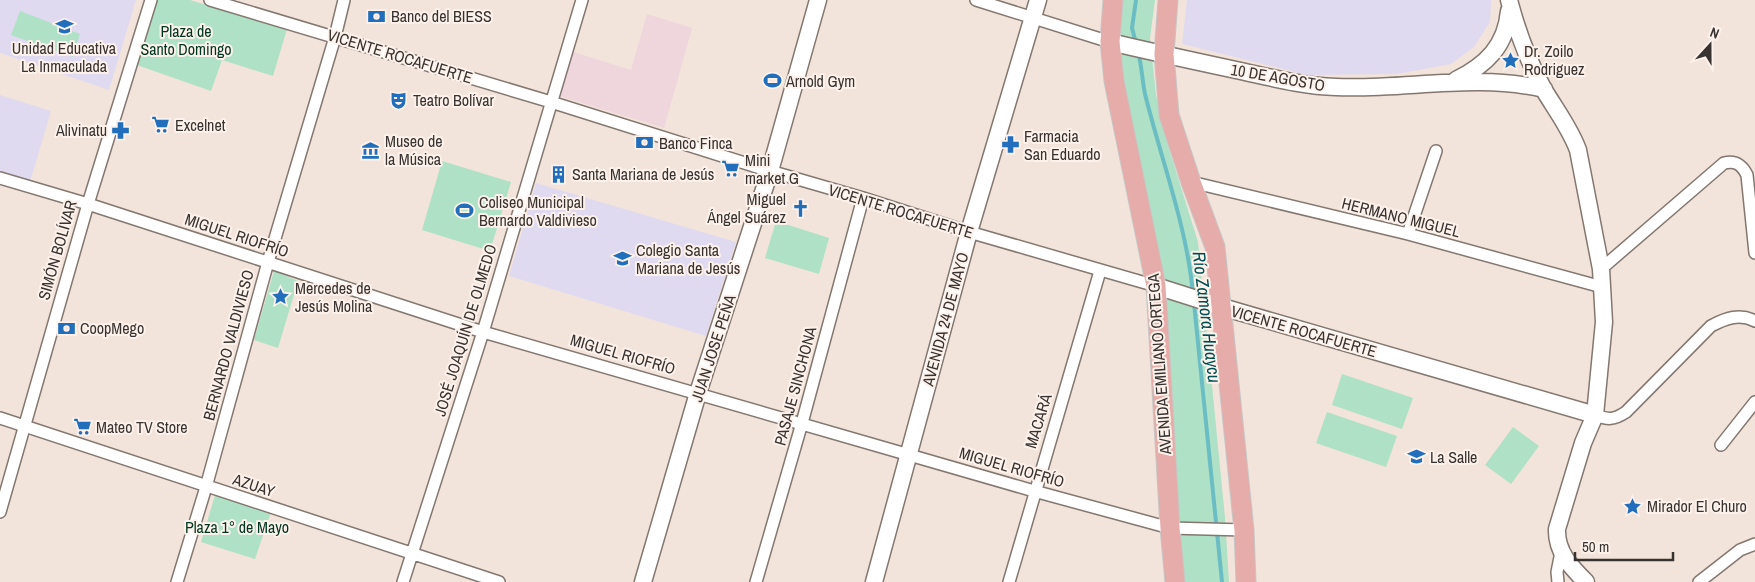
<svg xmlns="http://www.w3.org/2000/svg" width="1755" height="582" font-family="'Archivo Narrow',sans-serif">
<rect width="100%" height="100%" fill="#f2e4db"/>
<path fill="#efd5dc" d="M 647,14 L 692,28 L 664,128 L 556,95 L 570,51 L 631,70 Z"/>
<path fill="#dfdaef" d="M 0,0 L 136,0 L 109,90 L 0,53 Z
M 1187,0 L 1491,0 L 1491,2 L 1490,22 L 1474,47 L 1451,64 L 1397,74 L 1307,75 L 1182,44 Z
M 0,95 L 51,111 L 30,182 L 0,172 Z
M 536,183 L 736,242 L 706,336 L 509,276 Z"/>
<path fill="#aee1c5" d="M 156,0 L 190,0 L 287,29 L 273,76 L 222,60 L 211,91 L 134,64 Z
M 1121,0 L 1155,0 L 1150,38 L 1156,95 L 1170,152 L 1198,242 L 1225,518 L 1229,582 L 1183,582 L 1167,358 L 1151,210 L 1121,94 L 1117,29 Z
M 20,11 L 80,34 L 73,57 L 11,35 Z
M 442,161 L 511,182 L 490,251 L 422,230 Z
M 776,221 L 829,238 L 819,274 L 765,258 Z
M 274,271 L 298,281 L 278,348 L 254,340 Z
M 1342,374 L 1413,398 L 1402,429 L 1332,405 Z
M 1327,412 L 1397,436 L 1386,467 L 1316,443 Z
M 1513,427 L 1539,446 L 1511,484 L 1485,465 Z
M 216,492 L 271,512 L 255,559 L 201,542 Z"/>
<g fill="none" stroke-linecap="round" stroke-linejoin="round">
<path stroke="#6bbdc4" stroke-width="4" d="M 1136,0 L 1132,28 L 1136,43
M 1138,52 C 1142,66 1142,80 1145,94 C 1161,159 1187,227 1193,294
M 1194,303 L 1222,582"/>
<defs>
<path id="street" d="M 210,0 L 551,102 L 770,171 L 863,198 L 969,232 L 1156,286
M 976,0 L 1110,42
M 0,178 L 88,204 L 483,332 L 1034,491 L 1170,528 L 1244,530
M 1191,182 L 1408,234 L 1602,287
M 1408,234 L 1436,151
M 1601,269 L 1724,163 C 1736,160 1742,165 1747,175 L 1755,253
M 1595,415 C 1608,420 1614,420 1626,412 L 1711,326 C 1726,318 1740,313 1755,321
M 0,418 L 499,582
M 1721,445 L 1755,402
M 0,512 L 88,204 L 151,0
M 177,582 L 206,487 L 268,262 L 335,37 L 344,0
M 403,582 L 483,332 L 582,0
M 756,582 L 802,423 L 863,198
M 1009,582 L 1100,271
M 1558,582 L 1557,572 L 1561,552
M 1699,582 L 1740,550 L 1755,544"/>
<path id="secondary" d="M 1509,0 C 1517,31 1528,61 1544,90 C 1556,110 1570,128 1578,150 L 1601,269 L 1604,322 L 1595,415 L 1583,443 L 1557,529 C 1556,552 1571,567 1586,582
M 1110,42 C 1152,52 1194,61 1236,70 C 1269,77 1302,86 1336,87 C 1406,90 1475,73 1544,89
M 1456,80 C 1486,65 1506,46 1509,11
M 1156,286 L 1222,307 L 1595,415
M 643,582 L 698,393 L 770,171 L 818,0
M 874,582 L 969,232 L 1038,0"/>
<path id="primary" d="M 1113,0 L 1110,42 L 1114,81 L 1156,286 L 1170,528 L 1175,582
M 1168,0 L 1164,54 L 1169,115 L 1191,182 L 1215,247 L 1244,530 L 1246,582"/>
</defs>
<use href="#street" stroke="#83776f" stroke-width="14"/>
<use href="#secondary" stroke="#83776f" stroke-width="19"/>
<use href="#primary" stroke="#c7c6c5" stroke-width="21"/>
<use href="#street" stroke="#fff" stroke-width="11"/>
<use href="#secondary" stroke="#fff" stroke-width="16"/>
<use href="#primary" stroke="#e6aca9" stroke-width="19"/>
</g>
<defs>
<symbol id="bank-bare" viewBox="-9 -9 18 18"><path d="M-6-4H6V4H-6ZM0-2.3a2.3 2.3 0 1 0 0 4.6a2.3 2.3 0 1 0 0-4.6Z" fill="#216ebd" stroke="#fdf2eb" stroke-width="2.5" paint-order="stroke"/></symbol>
<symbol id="school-bare" viewBox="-9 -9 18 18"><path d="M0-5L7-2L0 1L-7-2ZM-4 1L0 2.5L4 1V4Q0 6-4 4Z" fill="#216ebd" stroke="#fdf2eb" stroke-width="2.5" paint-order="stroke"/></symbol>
<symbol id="sight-bare" viewBox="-9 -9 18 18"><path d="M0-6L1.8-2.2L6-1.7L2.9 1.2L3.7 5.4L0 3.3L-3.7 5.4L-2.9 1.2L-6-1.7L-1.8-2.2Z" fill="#216ebd" stroke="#fdf2eb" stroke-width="2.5" paint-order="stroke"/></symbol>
<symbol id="stadium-bare" viewBox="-9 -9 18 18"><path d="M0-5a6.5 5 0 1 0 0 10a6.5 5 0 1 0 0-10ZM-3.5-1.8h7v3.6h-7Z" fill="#216ebd" stroke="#fdf2eb" stroke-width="2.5" paint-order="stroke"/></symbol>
<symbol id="theatre-bare" viewBox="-9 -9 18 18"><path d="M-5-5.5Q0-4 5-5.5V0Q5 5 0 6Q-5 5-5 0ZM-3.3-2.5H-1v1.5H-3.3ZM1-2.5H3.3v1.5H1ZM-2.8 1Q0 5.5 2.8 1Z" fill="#216ebd" stroke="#fdf2eb" stroke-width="2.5" paint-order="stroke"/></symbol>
<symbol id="supermarket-bare" viewBox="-9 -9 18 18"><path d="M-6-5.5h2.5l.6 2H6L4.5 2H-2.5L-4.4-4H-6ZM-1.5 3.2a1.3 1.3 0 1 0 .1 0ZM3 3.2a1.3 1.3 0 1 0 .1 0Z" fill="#216ebd" stroke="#fdf2eb" stroke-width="2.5" paint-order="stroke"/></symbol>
<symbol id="pharmacy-bare" viewBox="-9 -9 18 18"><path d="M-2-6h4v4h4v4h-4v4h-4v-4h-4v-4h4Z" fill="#216ebd" stroke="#fdf2eb" stroke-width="2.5" paint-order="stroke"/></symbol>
<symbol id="museum-bare" viewBox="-9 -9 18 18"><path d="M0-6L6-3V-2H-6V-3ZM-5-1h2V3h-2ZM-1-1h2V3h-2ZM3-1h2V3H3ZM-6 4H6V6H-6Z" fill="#216ebd" stroke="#fdf2eb" stroke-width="2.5" paint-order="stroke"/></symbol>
<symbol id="building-bare" viewBox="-9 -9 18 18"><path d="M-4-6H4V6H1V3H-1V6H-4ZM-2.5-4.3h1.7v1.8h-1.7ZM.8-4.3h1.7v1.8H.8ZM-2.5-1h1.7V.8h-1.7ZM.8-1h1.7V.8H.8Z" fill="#216ebd" stroke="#fdf2eb" stroke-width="2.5" paint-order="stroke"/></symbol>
<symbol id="church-bare" viewBox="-9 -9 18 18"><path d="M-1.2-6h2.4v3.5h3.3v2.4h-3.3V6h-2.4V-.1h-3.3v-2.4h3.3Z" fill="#216ebd" stroke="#fdf2eb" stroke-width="2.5" paint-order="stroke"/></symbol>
<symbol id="university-bare" viewBox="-9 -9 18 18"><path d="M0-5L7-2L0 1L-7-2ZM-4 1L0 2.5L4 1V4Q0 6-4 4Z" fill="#216ebd" stroke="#fdf2eb" stroke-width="2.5" paint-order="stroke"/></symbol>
</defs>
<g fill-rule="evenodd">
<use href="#bank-bare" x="364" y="4" width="25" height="25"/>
<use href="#school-bare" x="52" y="14" width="25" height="25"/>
<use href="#sight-bare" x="1498" y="48" width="25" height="25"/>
<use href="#stadium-bare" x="760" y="68" width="25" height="25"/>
<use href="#theatre-bare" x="386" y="88" width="25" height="25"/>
<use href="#supermarket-bare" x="148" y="112" width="25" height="25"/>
<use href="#pharmacy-bare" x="108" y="118" width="25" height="25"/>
<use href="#bank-bare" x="632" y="130" width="25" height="25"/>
<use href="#pharmacy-bare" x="998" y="132" width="25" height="25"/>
<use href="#museum-bare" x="358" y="138" width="25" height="25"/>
<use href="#supermarket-bare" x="718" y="156" width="25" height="25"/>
<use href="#building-bare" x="546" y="162" width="25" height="25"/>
<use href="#church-bare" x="788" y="196" width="25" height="25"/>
<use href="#stadium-bare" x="452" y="198" width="25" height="25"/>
<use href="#university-bare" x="610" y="246" width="25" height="25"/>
<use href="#sight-bare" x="268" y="284" width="25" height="25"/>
<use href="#bank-bare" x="54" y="316" width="25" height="25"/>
<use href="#supermarket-bare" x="70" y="414" width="25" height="25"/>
<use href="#university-bare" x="1404" y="444" width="25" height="25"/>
<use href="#sight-bare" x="1620" y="494" width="25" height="25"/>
</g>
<g text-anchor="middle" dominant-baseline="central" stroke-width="4" stroke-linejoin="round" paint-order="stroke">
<g font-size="16" fill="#383330" stroke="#fdf2eb" text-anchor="start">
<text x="391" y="16">Banco del BIESS</text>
<text x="64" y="48" text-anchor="middle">Unidad Educativa<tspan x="64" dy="18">La Inmaculada</tspan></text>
<text x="1524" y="51">Dr. Zoilo<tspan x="1524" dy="18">Rodriguez</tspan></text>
<text x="786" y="81">Arnold Gym</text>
<text x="413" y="100">Teatro Bolívar</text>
<text x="175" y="125">Excelnet</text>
<text x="107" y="130" text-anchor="end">Alivinatu</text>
<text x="1024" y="136">Farmacia<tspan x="1024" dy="18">San Eduardo</tspan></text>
<text x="385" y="141">Museo de<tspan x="385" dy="18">la Música</tspan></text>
<text x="659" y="143">Banco Finca</text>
<text x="745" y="160">Mini<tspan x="745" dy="18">market G</tspan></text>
<text x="572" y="174">Santa Mariana de Jesús</text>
<text x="786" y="199" text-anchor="end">Miguel<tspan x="786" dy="18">Ángel Suárez</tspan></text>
<text x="479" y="202">Coliseo Municipal<tspan x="479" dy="18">Bernardo Valdivieso</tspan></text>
<text x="636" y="250">Colegio Santa<tspan x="636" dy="18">Mariana de Jesús</tspan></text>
<text x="295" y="288">Mercedes de<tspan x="295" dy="18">Jesús Molina</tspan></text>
<text x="80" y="328">CoopMego</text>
<text x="96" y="427">Mateo TV Store</text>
<text x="1430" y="457">La Salle</text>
<text x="1647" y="506">Mirador El Churo</text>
</g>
<g font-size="16" fill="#003621" stroke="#fdf2eb">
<text x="186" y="31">Plaza de<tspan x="186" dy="18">Santo Domingo</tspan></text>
<text x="237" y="527">Plaza 1° de Mayo</text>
</g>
<g font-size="16" fill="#383330" stroke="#fdf2eb">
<text transform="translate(400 56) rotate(17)">VICENTE ROCAFUERTE</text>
<text transform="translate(1278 77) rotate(10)">10 DE AGOSTO</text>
<text transform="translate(901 211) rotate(17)">VICENTE ROCAFUERTE</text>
<text transform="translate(1401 217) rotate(14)">HERMANO MIGUEL</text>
<text transform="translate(237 235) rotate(18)">MIGUEL RIOFRÍO</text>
<text transform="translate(57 250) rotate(-74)">SIMÓN BOLÍVAR</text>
<text transform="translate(945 319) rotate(-75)">AVENIDA 24 DE MAYO</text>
<text transform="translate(465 330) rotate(-73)">JOSÉ JOAQUÍN DE OLMEDO</text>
<text transform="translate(1304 331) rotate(16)">VICENTE ROCAFUERTE</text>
<text transform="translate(228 345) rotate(-75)">BERNARDO VALDIVIESO</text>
<text transform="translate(713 348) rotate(-72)">JUAN JOSE PEÑA</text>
<text transform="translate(623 354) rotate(16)">MIGUEL RIOFRÍO</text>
<text transform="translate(1159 364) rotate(-94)">AVENIDA EMILIANO ORTEGA</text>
<text transform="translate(795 386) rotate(-75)">PASAJE SINCHONA</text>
<text transform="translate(1038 421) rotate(-73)">MACARÁ</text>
<text transform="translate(1012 467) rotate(16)">MIGUEL RIOFRÍO</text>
<text transform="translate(254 485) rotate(18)">AZUAY</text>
</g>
<g font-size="18" font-style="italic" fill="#004e53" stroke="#fdf2eb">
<text transform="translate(1207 317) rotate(83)">Río Zamora Huaycu</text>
</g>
</g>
<g transform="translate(1710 45) rotate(21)" stroke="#fdf2eb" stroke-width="4" paint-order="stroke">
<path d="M0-4L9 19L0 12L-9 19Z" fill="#383330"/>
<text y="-8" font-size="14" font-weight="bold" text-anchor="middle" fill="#383330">N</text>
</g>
<path d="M1575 552v8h98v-8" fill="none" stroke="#383330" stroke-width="2.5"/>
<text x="1582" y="552" font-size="15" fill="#383330" stroke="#fdf2eb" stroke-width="4" paint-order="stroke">50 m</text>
</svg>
